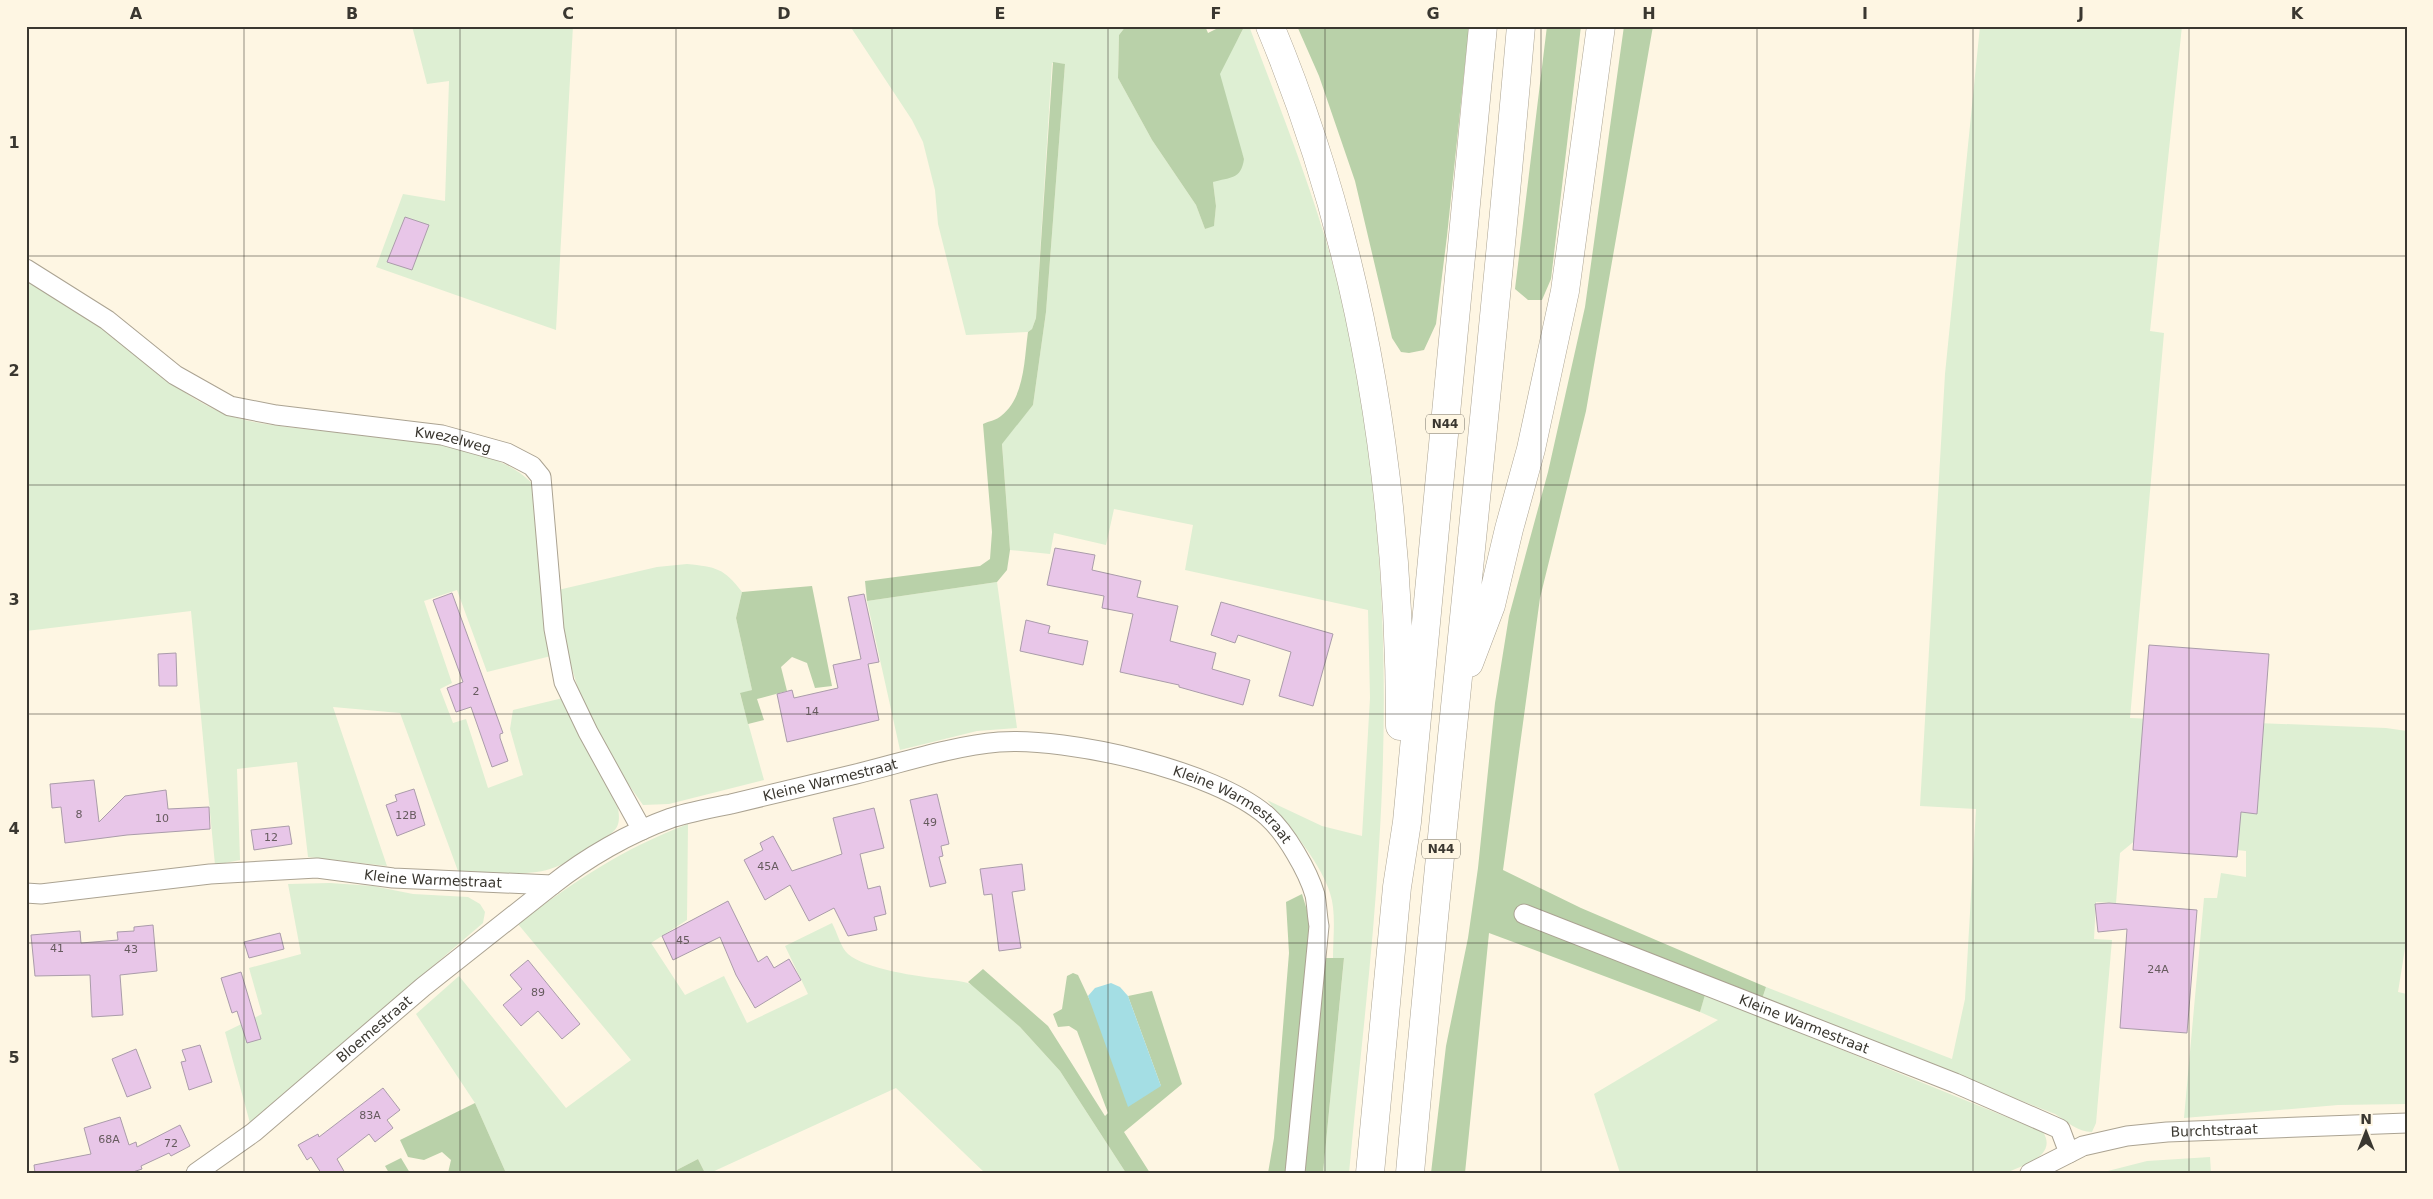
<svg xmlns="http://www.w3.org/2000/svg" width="2433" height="1199" font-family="'DejaVu Sans',sans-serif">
<rect width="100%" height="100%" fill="#fef6e3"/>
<path fill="#deefd3" d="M 412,26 L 573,26 L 556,330 L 376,267 L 403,194 L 445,201 L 449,81 L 427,84 Z
M 850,26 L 1126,26 L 1119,35 L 1118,78 L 1152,140 L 1196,205 L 1205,229 L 1214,225 L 1216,206 L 1213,182 L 1244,159 C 1239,144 1218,86 1220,73 C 1221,63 1238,41 1243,29 L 1241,26 L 1249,26 C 1287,127 1328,227 1349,332 C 1383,501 1390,675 1379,846 C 1373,954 1359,1065 1349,1173 L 1323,1173 L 1344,959 L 1333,958 C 1333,941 1335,924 1333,907 C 1330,872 1289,826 1267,800 L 1322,826 L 1362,836 L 1370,698 L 1368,610 L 1185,570 L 1193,525 L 1114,509 L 1106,545 L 1054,533 L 1050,554 L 1010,550 L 1002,443 L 1033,405 L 1046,312 L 1065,64 L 1052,63 L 1036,318 L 1032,329 L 1028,332 L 966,335 L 938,224 L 935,190 L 923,142 L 912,120 Z
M 1980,26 L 2182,26 L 2150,331 L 2164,333 L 2130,718 L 2386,728 L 2407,731 L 2407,936 L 2398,992 L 2407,994 L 2407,1104 L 2338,1105 L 2184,1118 L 2204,898 L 2217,898 L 2221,873 L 2246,877 L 2246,851 L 2137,839 L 2120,853 L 2116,903 L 2096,902 L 2094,939 L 2112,940 L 2096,1123 L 2092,1132 C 2078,1132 2066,1121 2055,1114 L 1762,999 L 1766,987 L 1952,1059 L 1965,999 L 1976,809 L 1920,806 L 1945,374 Z
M 26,281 C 51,294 78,309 101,326 C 147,361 187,406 245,420 C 317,438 490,429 535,487 L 551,656 L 487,672 L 457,590 L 424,601 L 452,683 L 440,689 L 453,723 L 466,719 L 488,788 L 523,775 L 510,729 L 513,710 L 563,698 L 618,808 C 622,830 613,832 597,843 C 582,853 567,864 550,869 C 524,877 485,872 458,871 L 400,713 L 333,707 L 387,866 L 308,857 L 297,762 L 237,769 L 240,860 L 215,865 L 191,611 L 26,631 Z
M 687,564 C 716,567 724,568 742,592 L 736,618 L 752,690 L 740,694 L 764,780 L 669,804 L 643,805 L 619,771 L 581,698 L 569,659 L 558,590 L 657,567 Z
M 997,582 L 1017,728 L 977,731 L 900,750 L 867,601 Z
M 688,824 L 687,920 L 651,943 L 685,995 L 724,976 L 747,1023 L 808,994 L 785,946 L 832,923 C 837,932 841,948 848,954 C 865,969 920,977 942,979 C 954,981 966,980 975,987 L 1020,1027 L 1060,1071 L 1126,1173 L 985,1173 L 896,1088 L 710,1173 L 705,1173 L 698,1159 L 671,1173 L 506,1173 L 475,1103 L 416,1014 L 459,976 L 566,1108 L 631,1060 L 518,924 C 573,882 622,849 688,824 Z
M 330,883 L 373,886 L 413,894 L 468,897 L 480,904 L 485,912 L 483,923 L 250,1123 L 225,1032 L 262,1014 L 249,968 L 301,954 L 288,884 Z
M 1705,994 L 2043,1132 C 2058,1156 2023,1165 2006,1173 L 1620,1173 L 1594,1094 L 1718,1020 L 1700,1012 Z
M 2210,1157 L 2211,1173 L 2100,1173 L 2147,1161 Z"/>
<path fill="#b9d1a9" d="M 1126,26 L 1205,26 L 1208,33 L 1222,26 L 1241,26 L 1243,29 L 1220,74 L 1244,159 C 1241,180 1230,177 1213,182 L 1216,206 L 1214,226 L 1205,229 L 1196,205 L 1152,140 L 1118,78 L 1119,35 Z
M 1297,26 L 1469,26 L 1447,236 L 1436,324 L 1424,350 L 1409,353 L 1401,352 L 1392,338 L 1355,181 L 1319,76 Z
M 1547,26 L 1581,26 L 1551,279 L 1542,300 L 1528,300 L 1515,289 Z
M 1624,26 L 1653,26 L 1586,411 L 1540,598 L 1503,870 L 1581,908 L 1766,987 L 1762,999 L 1709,981 L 1700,1012 L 1489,933 L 1465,1173 L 1431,1173 L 1446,1046 L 1468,938 L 1478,868 L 1495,703 L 1509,616 L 1548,472 L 1585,307 Z
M 1053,62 L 1065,64 L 1046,312 L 1033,405 L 1002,444 L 1010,550 L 1007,570 L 997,582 L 867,601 L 865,581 L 980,566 L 990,559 L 992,532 L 983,424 C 989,421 997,420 1001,416 C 1025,397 1024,360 1028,332 L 1032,329 L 1036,318 Z
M 812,586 L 832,686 L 815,688 L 807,663 L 792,657 L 781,667 L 787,691 L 757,699 L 764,720 L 748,724 L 740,693 L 752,690 L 736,618 L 742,592 Z
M 1302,894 L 1310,920 L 1286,1173 L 1268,1173 L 1274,1138 L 1289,953 L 1286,902 Z
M 1325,958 L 1344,958 L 1323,1173 L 1305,1173 Z
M 983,969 L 1048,1026 L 1105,1116 L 1108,1113 L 1077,1031 L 1069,1026 L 1058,1027 L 1053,1014 L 1062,1009 L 1067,976 L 1073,973 L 1078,975 L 1093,1007 L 1161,1086 L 1128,996 L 1152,991 L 1182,1084 L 1124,1132 L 1150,1173 L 1126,1173 L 1060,1071 L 1020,1027 L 968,982 Z
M 475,1103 L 506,1173 L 448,1173 L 451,1160 L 442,1152 L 424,1160 L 408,1157 L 400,1140 Z
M 401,1158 L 410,1173 L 389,1173 L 385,1166 Z
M 698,1159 L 705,1173 L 671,1173 Z"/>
<path fill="#a4dee4" d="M 1111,983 L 1120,987 L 1128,996 L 1161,1086 L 1128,1107 L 1088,996 L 1095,988 Z"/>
<path fill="#e8c6e8" stroke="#aa9caa" d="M 405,217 L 429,225 L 412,270 L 387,262 Z
M 1055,548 L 1095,555 L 1092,570 L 1141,581 L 1137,597 L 1178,606 L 1170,641 L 1216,653 L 1212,669 L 1250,680 L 1243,705 L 1179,687 L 1179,685 L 1120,672 L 1133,614 L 1102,608 L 1104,596 L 1047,585 Z
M 452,593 L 503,733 L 500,734 L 500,738 L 508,761 L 492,767 L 471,707 L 456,712 L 447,688 L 463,682 L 433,600 Z
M 864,594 L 879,662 L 868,664 L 879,720 L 787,742 L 777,694 L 792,690 L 794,698 L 838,688 L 833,665 L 861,659 L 848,597 Z
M 1221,602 L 1333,634 L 1313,706 L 1279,696 L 1291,652 L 1238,635 L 1235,643 L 1211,635 Z
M 1026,620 L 1050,626 L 1048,633 L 1088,641 L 1083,665 L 1020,651 Z
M 2149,645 L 2269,654 L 2257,814 L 2241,812 L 2237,857 L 2133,850 Z
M 176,653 L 177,686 L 159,686 L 158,654 Z
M 94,780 L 99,822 L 125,796 L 166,790 L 168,809 L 209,807 L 210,829 L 127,835 L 65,843 L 61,807 L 52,808 L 50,784 Z
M 414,789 L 425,825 L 397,836 L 386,805 L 397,801 L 395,795 Z
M 937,794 L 949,844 L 941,846 L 943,856 L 939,857 L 946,883 L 930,887 L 910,800 Z
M 874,808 L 884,848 L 860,854 L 868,889 L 880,886 L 886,914 L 874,917 L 877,930 L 848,936 L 834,908 L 809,921 L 790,885 L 765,900 L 744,860 L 763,850 L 760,843 L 773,836 L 792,871 L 842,854 L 833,818 Z
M 289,826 L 292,844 L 254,850 L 251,830 Z
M 1022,864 L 1025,890 L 1012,892 L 1021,948 L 999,951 L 992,894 L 984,895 L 980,869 Z
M 728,901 L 758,962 L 767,956 L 774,968 L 789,959 L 801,980 L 755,1008 L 736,975 L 720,937 L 673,960 L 662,936 Z
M 2109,903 L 2197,910 L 2187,1033 L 2120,1028 L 2127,929 L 2098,932 L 2095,904 Z
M 153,925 L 157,971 L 120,975 L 123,1015 L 92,1017 L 90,975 L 35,976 L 31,935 L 80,931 L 81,943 L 118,940 L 117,932 L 134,931 L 134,927 Z
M 280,933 L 284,949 L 249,958 L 244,942 Z
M 528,960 L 580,1024 L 562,1039 L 538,1011 L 521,1026 L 503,1005 L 522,989 L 510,975 Z
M 241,972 L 261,1039 L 247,1043 L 237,1011 L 232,1013 L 221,978 Z
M 200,1045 L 212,1082 L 189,1090 L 181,1062 L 186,1061 L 182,1050 Z
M 136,1049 L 151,1088 L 127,1097 L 112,1059 Z
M 383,1088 L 400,1110 L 387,1120 L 393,1128 L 375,1142 L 369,1134 L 337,1159 L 345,1173 L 321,1173 L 311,1157 L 307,1160 L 298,1145 L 318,1134 L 319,1137 Z
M 120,1117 L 129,1145 L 136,1142 L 137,1147 L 180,1125 L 190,1146 L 171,1156 L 169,1153 L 141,1166 L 142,1169 L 130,1173 L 35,1173 L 34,1165 L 91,1154 L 84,1128 Z"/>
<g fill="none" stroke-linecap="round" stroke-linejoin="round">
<defs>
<g id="street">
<path id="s1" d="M 26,269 L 107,320 L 175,375 L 230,406 L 276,415 L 442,435 L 507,453 L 532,466 L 541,477 L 554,629 L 564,682 L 588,732 L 642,830"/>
<path id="s2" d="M 26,893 L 41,894 L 210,874 L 317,868 L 393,878 L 552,885 C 586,858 629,833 671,818 C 690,812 711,808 731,804 C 773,794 814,784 856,774 C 901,763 952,746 999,742 C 1068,737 1214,770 1267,816 C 1286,833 1308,871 1315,895 C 1317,905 1317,916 1319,926 L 1295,1173"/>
<path id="s3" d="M 1524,914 L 1955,1083 L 2060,1129 L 2069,1153"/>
<path id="s4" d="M 196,1173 L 254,1132 L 423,987 L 552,885"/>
<path id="s5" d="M 2030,1173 L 2083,1146 L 2127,1136 L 2167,1132 L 2407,1123"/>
</g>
<path id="highway" d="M 1270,26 C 1362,247 1400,487 1400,726
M 1469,663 L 1491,605 L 1509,529 L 1531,449 L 1565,291 L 1601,26
M 1370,1173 L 1397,887 L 1407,822 L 1483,26
M 1410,1173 C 1444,790 1488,409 1521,26"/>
</defs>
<use href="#street" stroke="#aba392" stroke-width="21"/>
<use href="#highway" stroke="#aba392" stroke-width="29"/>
<use href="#street" stroke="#fff" stroke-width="19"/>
<use href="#highway" stroke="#fff" stroke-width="28"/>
</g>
<path fill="none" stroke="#3a3730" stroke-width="1" stroke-opacity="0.55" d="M 244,26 L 244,1173M 460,26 L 460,1173M 676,26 L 676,1173M 892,26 L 892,1173M 1108,26 L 1108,1173M 1325,26 L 1325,1173M 1541,26 L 1541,1173M 1757,26 L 1757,1173M 1973,26 L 1973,1173M 2189,26 L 2189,1173M 26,256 L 2407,256M 26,485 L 2407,485M 26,714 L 2407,714M 26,943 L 2407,943"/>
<g text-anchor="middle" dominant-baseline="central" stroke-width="4" stroke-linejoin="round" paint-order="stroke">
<g font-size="11" fill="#665b5e">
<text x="476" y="691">2</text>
<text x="812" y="711">14</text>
<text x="79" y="814">8</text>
<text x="406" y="815">12B</text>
<text x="162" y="818">10</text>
<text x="930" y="822">49</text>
<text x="271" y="837">12</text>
<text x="768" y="866">45A</text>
<text x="683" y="940">45</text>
<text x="57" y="948">41</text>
<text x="131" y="949">43</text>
<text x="2158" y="969">24A</text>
<text x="538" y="992">89</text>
<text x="370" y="1115">83A</text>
<text x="109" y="1139">68A</text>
<text x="171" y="1143">72</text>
</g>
<g fill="#fef6e3" stroke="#757066" stroke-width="1">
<rect x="1426" y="414.5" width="38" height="19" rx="4"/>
<rect x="1422" y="839.5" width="38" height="19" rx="4"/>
</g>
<g font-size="12" font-weight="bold" fill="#3a3730">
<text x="1445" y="424">N44</text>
<text x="1441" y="849">N44</text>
</g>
<g font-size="14" fill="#3a3730" stroke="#fef6e3">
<text stroke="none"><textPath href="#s1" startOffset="472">Kwezelweg</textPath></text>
<text stroke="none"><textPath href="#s2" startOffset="829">Kleine Warmestraat</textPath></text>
<text stroke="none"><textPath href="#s2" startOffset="1249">Kleine Warmestraat</textPath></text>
<text stroke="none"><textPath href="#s2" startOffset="409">Kleine Warmestraat</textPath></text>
<text stroke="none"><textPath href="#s3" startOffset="301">Kleine Warmestraat</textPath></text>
<text stroke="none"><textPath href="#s4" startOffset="229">Bloemestraat</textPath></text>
<text stroke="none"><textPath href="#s5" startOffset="192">Burchtstraat</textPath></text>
</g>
</g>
<rect width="2433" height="1199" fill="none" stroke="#fef6e3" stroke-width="55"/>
<g transform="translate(2366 1132)" stroke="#fef6e3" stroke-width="4" paint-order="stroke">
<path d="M0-4L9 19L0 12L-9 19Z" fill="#3a3730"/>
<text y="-8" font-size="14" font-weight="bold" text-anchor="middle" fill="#3a3730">N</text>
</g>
<rect x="28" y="28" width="2378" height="1144" fill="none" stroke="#3a3730" stroke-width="2"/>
<g font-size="16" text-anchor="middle" font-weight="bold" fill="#3a3730">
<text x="136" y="19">A</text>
<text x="352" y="19">B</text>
<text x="568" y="19">C</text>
<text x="784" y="19">D</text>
<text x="1000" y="19">E</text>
<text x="1216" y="19">F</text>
<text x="1433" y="19">G</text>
<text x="1649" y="19">H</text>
<text x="1865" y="19">I</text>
<text x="2081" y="19">J</text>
<text x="2297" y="19">K</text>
<text x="14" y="148">1</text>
<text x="14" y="376">2</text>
<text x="14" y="605">3</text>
<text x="14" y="834">4</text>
<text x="14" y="1063">5</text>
</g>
</svg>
